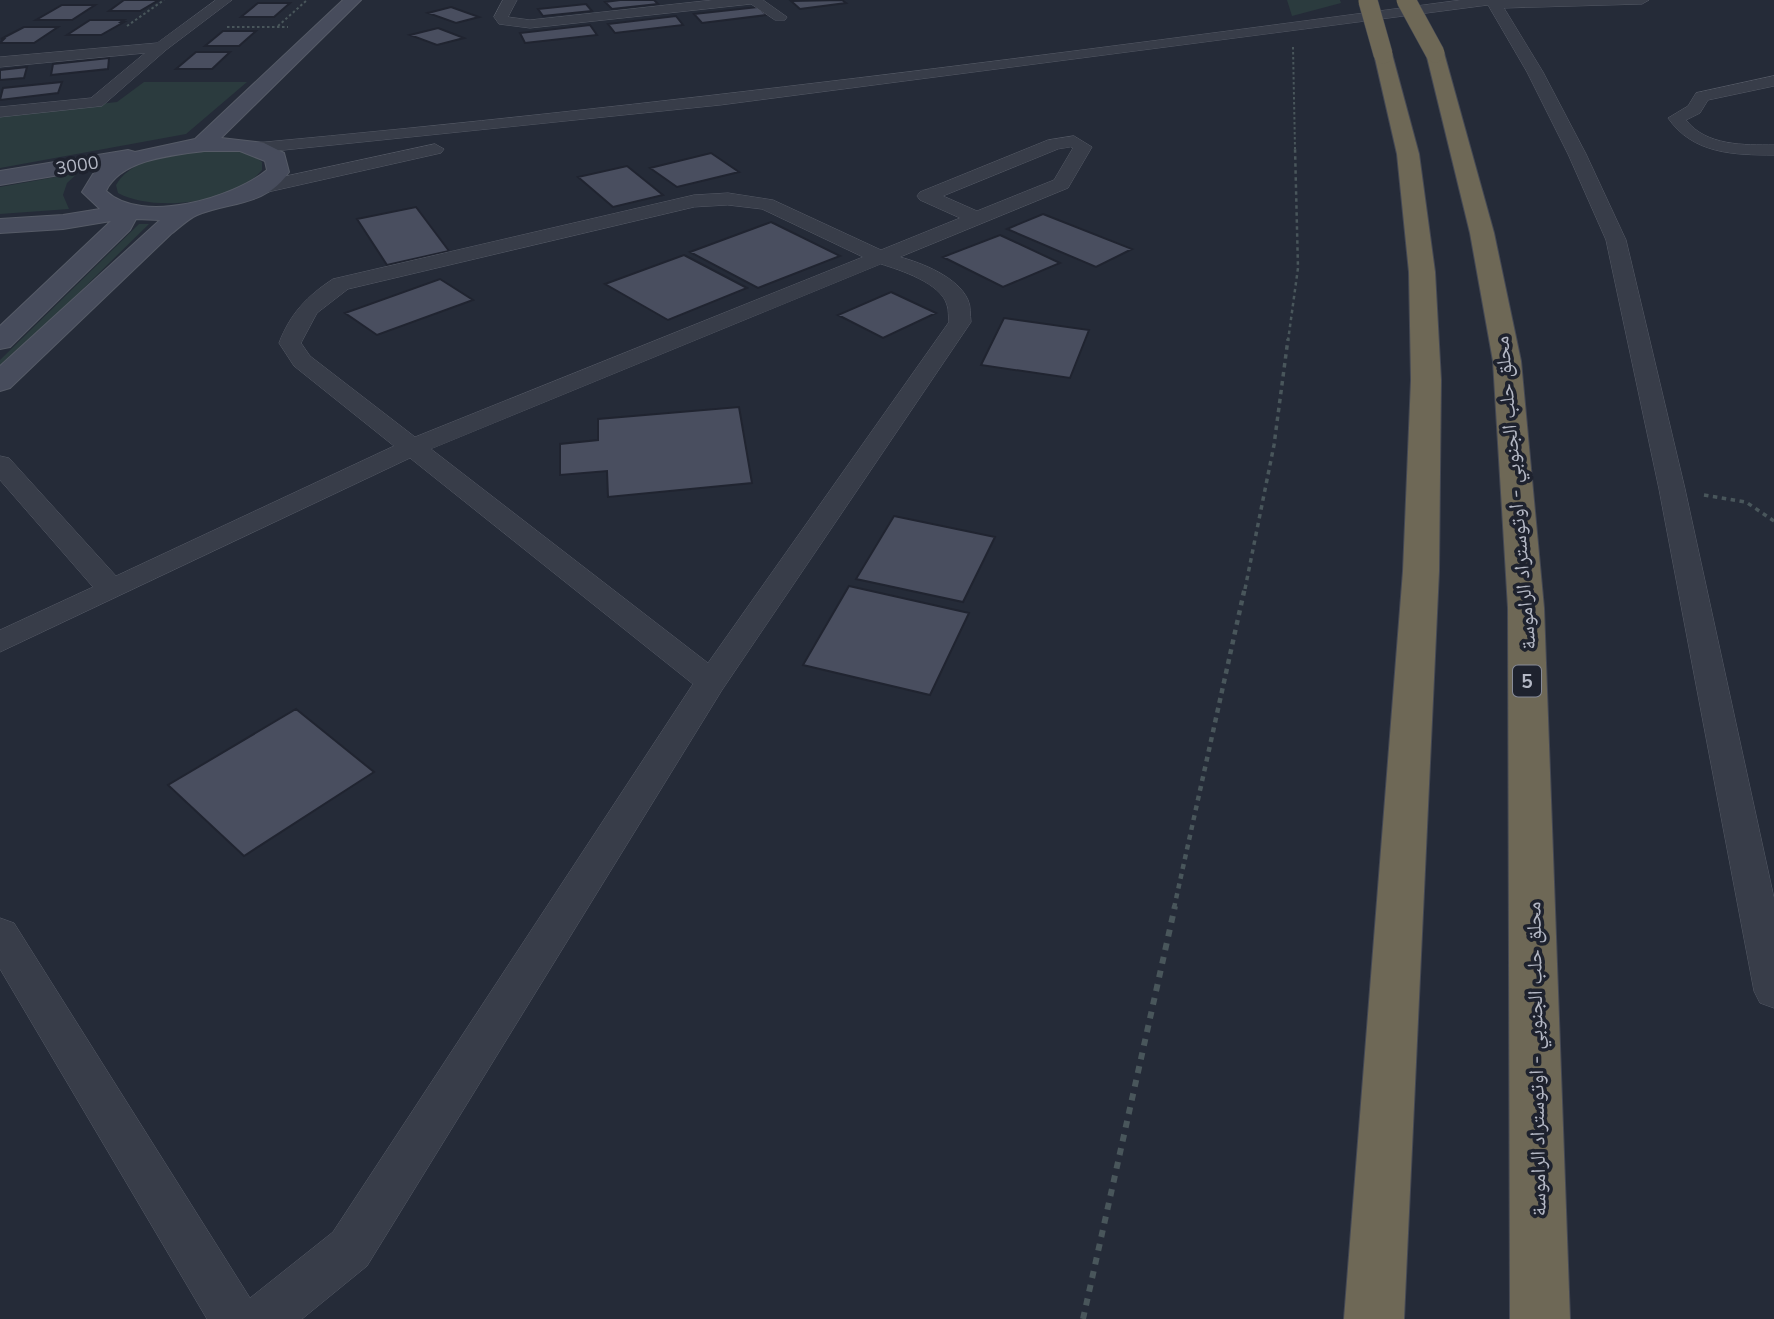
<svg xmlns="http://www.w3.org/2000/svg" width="1774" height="1319" font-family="Mulish,'Noto Naskh Arabic',sans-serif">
<rect width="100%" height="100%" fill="#252b38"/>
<path fill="#2b3b3e" d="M 1287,0 L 1340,0 L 1341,3 L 1292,16 Z
M 144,82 L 247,82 L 186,134 L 0,168 L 0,115 L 117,102 Z
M 220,149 L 240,151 L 254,156 L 262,162 L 262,170 C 235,203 155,213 118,193 L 116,185 C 135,153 187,151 220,149 Z
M 78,173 L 67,183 L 63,195 L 69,209 L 0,214 L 0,187 Z
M 139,224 L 149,224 L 0,370 L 0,360 Z"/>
<path fill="#494e5f" stroke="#202430" stroke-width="2" d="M 124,0 L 159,0 L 140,11 L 109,11 Z
M 620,0 L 654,0 L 658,4 L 612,9 L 605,2 Z
M 842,0 L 846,3 L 800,9 L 791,1 Z
M 258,3 L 290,3 L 274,17 L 241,17 Z
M 586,4 L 592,11 L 543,16 L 538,9 Z
M 62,5 L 95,5 L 72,20 L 36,20 Z
M 451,7 L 479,17 L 456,23 L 428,13 Z
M 758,7 L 767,15 L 702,23 L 694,14 Z
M 676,16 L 683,25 L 615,33 L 608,24 Z
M 90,20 L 124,20 L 121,22 L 124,22 L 101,35 L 67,35 Z
M 590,25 L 597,35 L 525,43 L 520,33 Z
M 24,27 L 58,27 L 34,43 L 0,43 L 4,39 L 1,39 Z
M 438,28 L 464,38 L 437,45 L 410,35 Z
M 223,31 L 256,31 L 239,46 L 205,46 Z
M 196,52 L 230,52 L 212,69 L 176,69 Z
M 109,58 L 108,69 L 51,75 L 53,64 Z
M 27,67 L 24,78 L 0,80 L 0,70 Z
M 62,82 L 58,93 L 0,100 L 3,88 Z
M 711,153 L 739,172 L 677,187 L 650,168 Z
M 627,166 L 663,195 L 613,207 L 578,177 Z
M 416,207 L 449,251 L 387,265 L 357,219 Z
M 1043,214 L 1132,249 L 1096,267 L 1007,229 Z
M 771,222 L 840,256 L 758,288 L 690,252 Z
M 1000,235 L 1060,263 L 1003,287 L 943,257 Z
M 684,255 L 747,288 L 668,320 L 605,284 Z
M 440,279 L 473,300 L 377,335 L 345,313 Z
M 891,292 L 936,313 L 883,338 L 838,315 Z
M 1004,318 L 1089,330 L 1070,378 L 981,365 Z
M 739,407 L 752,483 L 608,497 L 607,471 L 560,475 L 560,444 L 598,440 L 598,419 Z
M 894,516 L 995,537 L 963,602 L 856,579 Z
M 849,586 L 969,613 L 930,695 L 803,665 Z
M 296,709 L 374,772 L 244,856 L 168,785 Z"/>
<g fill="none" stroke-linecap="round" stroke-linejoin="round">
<defs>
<path id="street" d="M 216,0 L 232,0 L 166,50 L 102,106 L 0,117 L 0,107 L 91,98 L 145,53 L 0,67 L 0,57 L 157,43 Z
M 503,0 L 517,0 L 508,17 L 530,20 L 713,0 L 763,0 L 787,17 L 785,20 L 775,20 L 751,4 L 530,28 L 499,24 L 494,17 Z
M 1461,0 L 1649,0 L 1642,4 L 1504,8 L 1543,72 L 1586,154 L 1626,240 L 1685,489 L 1774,898 L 1774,1008 L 1760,1003 L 1754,991 L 1659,489 L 1606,240 L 1568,154 L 1527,72 L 1488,5 L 720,105 L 255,153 L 246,148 L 255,143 C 658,106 1060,54 1461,0 Z
M 1774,76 L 1774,86 L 1708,100 L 1700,113 L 1686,120 C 1706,146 1744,145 1774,145 L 1774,155 C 1734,155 1693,154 1668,118 L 1688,106 L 1696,93 Z
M 1074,136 L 1092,147 L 1068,188 L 900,257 C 922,263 958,277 968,300 C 971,306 970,315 971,322 L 722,690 L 367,1266 L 302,1319 L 207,1319 L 0,969 L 0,918 L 14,923 L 250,1298 L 333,1232 L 693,684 L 410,458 L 0,652 L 0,630 L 93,587 L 0,480 L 0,456 L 9,458 L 116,576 L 394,446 L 294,366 L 279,343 C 290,314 307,296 333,279 L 694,195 L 728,193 L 773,200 L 881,250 L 960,218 L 920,200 L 917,196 L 920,192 L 1048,140 ZM 1071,147 L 1073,148 L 1054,180 L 977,211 L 943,196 L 1058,149 ZM 728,205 L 762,209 L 863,257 L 415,437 L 310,356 L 301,343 L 317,313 L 348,289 L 694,207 ZM 881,264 C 900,270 941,283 947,305 C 949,310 948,317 949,322 L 708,663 L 431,449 Z
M 435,144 L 444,149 L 441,153 L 259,194 L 250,188 L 259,182 Z"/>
<path id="secondary" d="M 343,0 L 361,0 L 221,138 L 264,143 L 284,153 L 289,172 C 265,207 230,201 197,215 C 188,219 179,228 171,234 L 10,388 L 0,391 L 0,366 L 160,220 L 136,219 L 130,230 L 10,347 L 0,349 L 0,326 L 111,221 L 63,229 L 0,233 L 0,219 L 63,215 L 100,209 L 82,192 L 93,174 L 101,168 L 0,185 L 0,171 L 128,150 L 135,152 L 195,139 ZM 204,151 L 240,151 L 265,161 L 267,170 C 233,198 142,225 106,191 C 121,159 174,155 204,151 Z"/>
<path id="highway" d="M 1435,47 L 1444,53 L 1494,233 L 1521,361 L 1544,608 L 1570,1319 L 1510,1319 L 1508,608 L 1493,361 L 1470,233 L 1426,53 Z
M 1383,48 L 1392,54 L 1419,154 L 1435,272 L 1441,380 L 1439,571 L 1404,1319 L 1344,1319 L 1403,571 L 1411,380 L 1409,272 L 1397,154 L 1374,54 Z"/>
</defs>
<use href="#street" stroke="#565b67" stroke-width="1"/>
<use href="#secondary" stroke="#565b67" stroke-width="2"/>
<use href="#highway" stroke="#444854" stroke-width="2"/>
<path stroke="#49565b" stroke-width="2" stroke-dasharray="2.5 2.5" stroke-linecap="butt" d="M 127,26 L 164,0
M 278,26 L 307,0
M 227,27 L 288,27
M 1293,47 L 1295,149"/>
<path stroke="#49565b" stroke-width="2.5" stroke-dasharray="3.5 3.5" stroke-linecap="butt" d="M 1288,341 L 1298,268 L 1295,148"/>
<path stroke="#49565b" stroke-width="3.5" stroke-dasharray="4.5 4.5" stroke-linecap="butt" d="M 1704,495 L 1746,502 L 1774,521
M 1245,589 L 1274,445 L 1288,339"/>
<path stroke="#49565b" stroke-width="4.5" stroke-dasharray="5 5" stroke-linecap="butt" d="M 1174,908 L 1245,587"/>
<path stroke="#49565b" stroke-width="6" stroke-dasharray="7 7" stroke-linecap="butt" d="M 1083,1319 L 1175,906"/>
<use href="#street" fill="#383d49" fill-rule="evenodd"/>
<use href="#secondary" fill="#474c5c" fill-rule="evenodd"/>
<use href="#highway" fill="#6e6856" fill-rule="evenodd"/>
<defs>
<path id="highway-bridge" d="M 1406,0 L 1435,53
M 1368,1 L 1383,54"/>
</defs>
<use href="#highway-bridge" stroke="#444854" stroke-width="20" stroke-linecap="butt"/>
<use href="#highway-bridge" stroke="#6e6856" stroke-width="19"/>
</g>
<g text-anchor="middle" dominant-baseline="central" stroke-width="7" stroke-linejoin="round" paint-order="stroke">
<g font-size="18" fill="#b4b8c5" stroke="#1e222e">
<text transform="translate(77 165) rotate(-9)">3000</text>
</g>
<rect fill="#1e222e" stroke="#878b98" stroke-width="2" x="1513" y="665.5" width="28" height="31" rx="5"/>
<g font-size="19" font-weight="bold" fill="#b4b8c5">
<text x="1527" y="681">5</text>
</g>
<g font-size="21" fill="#b4b8c5" stroke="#1e222e">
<text transform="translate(1514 493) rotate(-95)">محلق حلب الجنوبي - اوتوستراد الراموسة</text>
<text transform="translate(1535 1059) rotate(-91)">محلق حلب الجنوبي - اوتوستراد الراموسة</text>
</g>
</g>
</svg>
